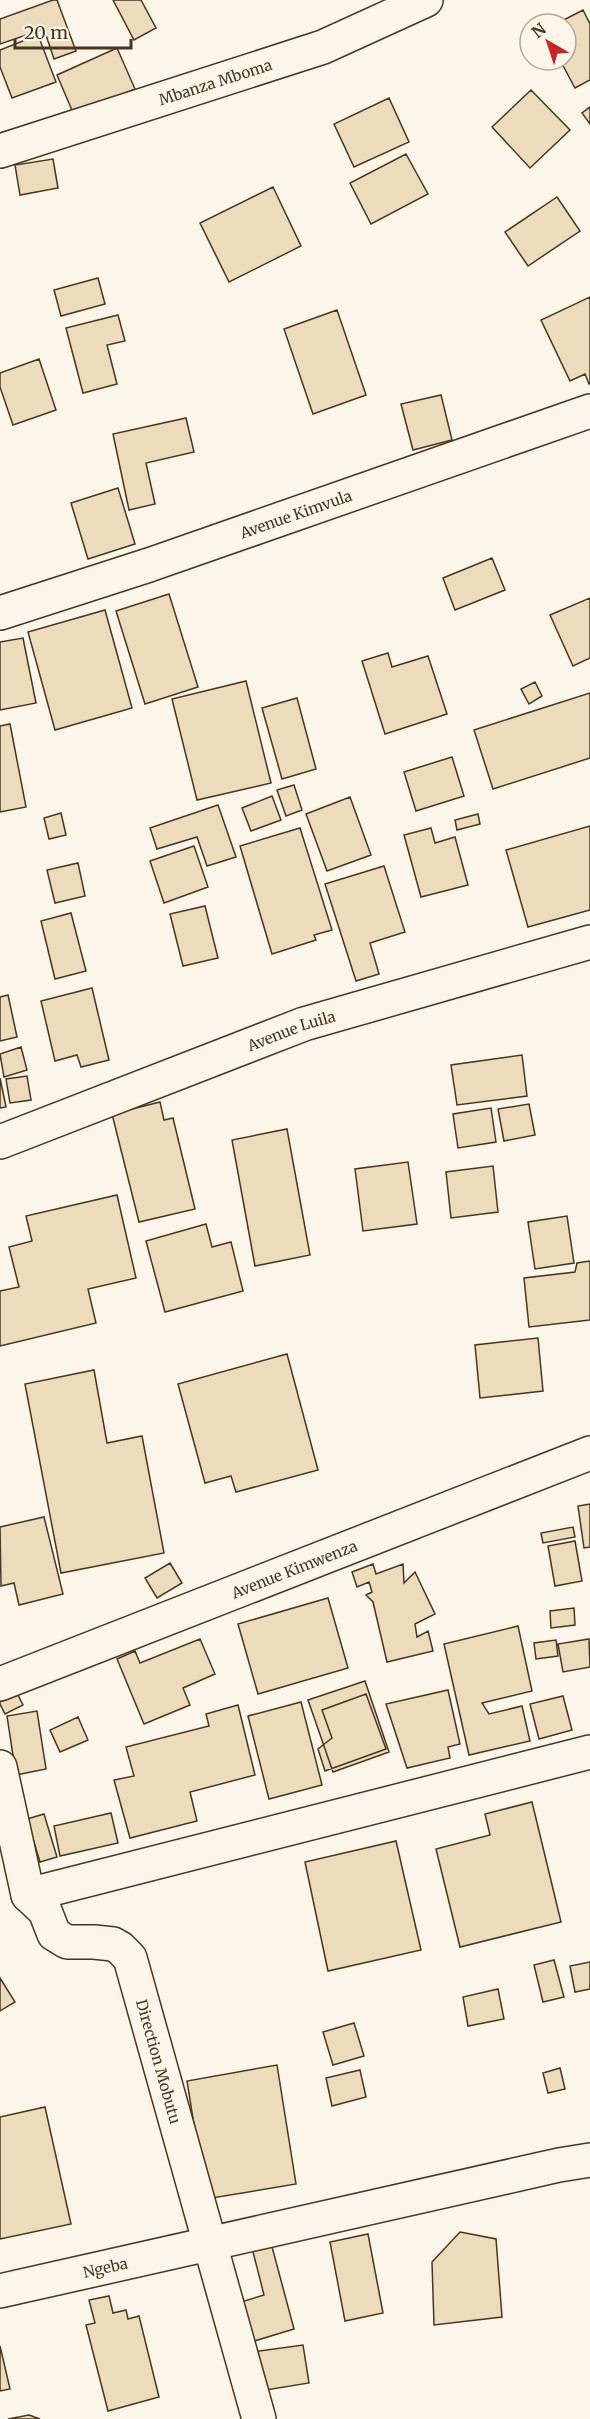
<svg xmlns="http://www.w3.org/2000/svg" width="590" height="2419" font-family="Merriweather,serif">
<rect width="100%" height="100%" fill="#fbf6e9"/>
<path fill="#ecdcbc" stroke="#4a3520" stroke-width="1.5" d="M 53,0 L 57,0 L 76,51 L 54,59 L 44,29 L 0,44 L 0,19 Z
M 113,0 L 141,0 L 156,28 L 134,40 Z
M 583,10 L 590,24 L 590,80 L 575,88 L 560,60 L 566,60 L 566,24 L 556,24 Z
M 38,35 L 56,82 L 12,98 L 0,67 L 0,50 Z
M 117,48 L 135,89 L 74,115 L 57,75 Z
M 531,90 L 570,130 L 530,168 L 492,127 Z
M 389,98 L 409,142 L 354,167 L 334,124 Z
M 590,107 L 590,124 L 582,113 Z
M 406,154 L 428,194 L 371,224 L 350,183 Z
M 53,159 L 58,188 L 20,195 L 15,165 Z
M 273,187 L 301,246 L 229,282 L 200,223 Z
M 557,197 L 580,231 L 528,266 L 505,232 Z
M 98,278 L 105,304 L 61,316 L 54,290 Z
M 590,297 L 590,383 L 589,384 L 585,374 L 570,381 L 541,320 Z
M 337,310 L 366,395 L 313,414 L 284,329 Z
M 118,315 L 125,341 L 107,345 L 117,384 L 83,393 L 66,328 Z
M 39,359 L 56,410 L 13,425 L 0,387 L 0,373 Z
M 441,395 L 452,440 L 413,450 L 401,404 Z
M 186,418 L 194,452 L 146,463 L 155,504 L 129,510 L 113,434 Z
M 118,488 L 135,544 L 88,559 L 71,503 Z
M 492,558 L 505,590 L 455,610 L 443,578 Z
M 169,594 L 198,687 L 145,704 L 116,611 Z
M 590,598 L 590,658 L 573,666 L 550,615 Z
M 105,610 L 132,708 L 55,730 L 28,632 Z
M 23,638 L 36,703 L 0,710 L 0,642 Z
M 388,653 L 392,667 L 428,656 L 447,714 L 385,734 L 362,661 Z
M 246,681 L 271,783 L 197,800 L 172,699 Z
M 535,682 L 542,696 L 529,704 L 521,689 Z
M 590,693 L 590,758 L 493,789 L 474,730 Z
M 297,698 L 316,769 L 282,779 L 262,708 Z
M 10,724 L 26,807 L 0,812 L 0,726 Z
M 452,757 L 464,796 L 416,811 L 404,772 Z
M 294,785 L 302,810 L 286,816 L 277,790 Z
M 272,796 L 281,820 L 251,831 L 242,808 Z
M 350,797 L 371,855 L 327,871 L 306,814 Z
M 218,805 L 236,857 L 207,866 L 197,837 L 157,849 L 150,828 Z
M 61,813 L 66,835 L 49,839 L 44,818 Z
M 478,814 L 480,824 L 457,830 L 455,820 Z
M 590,826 L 590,910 L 528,927 L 506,850 Z
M 300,828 L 332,930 L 314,935 L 316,940 L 272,954 L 240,846 Z
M 431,828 L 435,843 L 455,837 L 468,885 L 421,897 L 404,835 Z
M 194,846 L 208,887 L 164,903 L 150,861 Z
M 78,863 L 85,896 L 55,903 L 47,870 Z
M 384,866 L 405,932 L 370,943 L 379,974 L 356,981 L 325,884 Z
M 205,906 L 218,958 L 183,966 L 170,914 Z
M 71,913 L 86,971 L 55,979 L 41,921 Z
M 92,988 L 109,1060 L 81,1067 L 77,1055 L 55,1061 L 41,1001 Z
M 8,995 L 17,1037 L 0,1041 L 0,997 Z
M 21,1047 L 27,1070 L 4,1077 L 0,1054 Z
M 522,1055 L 527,1096 L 457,1105 L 451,1065 Z
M 27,1076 L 31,1100 L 10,1103 L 6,1079 Z
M 0,1078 L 6,1107 L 0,1108 Z
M 160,1102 L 164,1120 L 173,1118 L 195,1209 L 139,1222 L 112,1114 Z
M 529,1104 L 535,1135 L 504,1141 L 498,1109 Z
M 491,1108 L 496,1142 L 458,1148 L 453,1114 Z
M 287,1129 L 310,1255 L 255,1266 L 232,1140 Z
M 408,1162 L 417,1224 L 363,1231 L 355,1169 Z
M 493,1166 L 498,1212 L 451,1218 L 446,1172 Z
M 117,1195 L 136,1278 L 88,1289 L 96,1323 L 0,1346 L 0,1291 L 19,1287 L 9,1247 L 32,1241 L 26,1216 Z
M 567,1216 L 574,1263 L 535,1269 L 528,1222 Z
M 206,1224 L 212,1247 L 231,1242 L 243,1291 L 165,1312 L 146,1241 Z
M 590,1261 L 590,1320 L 529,1327 L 524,1278 L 575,1272 L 577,1263 Z
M 538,1338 L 543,1391 L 480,1398 L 475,1345 Z
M 287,1354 L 318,1470 L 236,1492 L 231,1476 L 205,1483 L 178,1384 Z
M 94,1370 L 107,1443 L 142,1436 L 164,1553 L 61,1573 L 25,1384 Z
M 590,1504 L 590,1547 L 584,1548 L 578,1506 Z
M 44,1517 L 63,1594 L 19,1605 L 14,1583 L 1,1586 L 0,1527 Z
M 573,1527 L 575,1537 L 543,1543 L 541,1533 Z
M 575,1541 L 582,1581 L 555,1586 L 548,1546 Z
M 170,1563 L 182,1583 L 157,1598 L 145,1578 Z
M 373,1564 L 376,1574 L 403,1564 L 404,1583 L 415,1572 L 435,1614 L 415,1624 L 417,1637 L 428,1631 L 433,1651 L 387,1662 L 373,1602 L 366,1595 L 372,1592 L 369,1582 L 357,1587 L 352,1572 Z
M 328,1598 L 348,1668 L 258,1694 L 238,1624 Z
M 574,1608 L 575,1625 L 551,1628 L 550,1611 Z
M 518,1626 L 532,1691 L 482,1703 L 489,1714 L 522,1706 L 530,1741 L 469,1755 L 444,1644 Z
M 200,1639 L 215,1674 L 183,1688 L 190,1705 L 144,1724 L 117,1659 L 135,1651 L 140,1663 Z
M 589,1639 L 590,1667 L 563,1672 L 558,1644 Z
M 556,1640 L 558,1656 L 536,1659 L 534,1643 Z
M 365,1681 L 389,1752 L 333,1772 L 308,1700 Z
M 13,1685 L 23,1705 L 5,1714 L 0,1704 L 0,1693 Z
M 448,1690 L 460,1744 L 448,1747 L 450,1758 L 407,1768 L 386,1704 Z
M 366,1694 L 386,1749 L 325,1771 L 318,1749 L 332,1738 L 322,1710 Z
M 563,1696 L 572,1730 L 539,1739 L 530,1704 Z
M 301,1702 L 322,1785 L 269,1799 L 248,1716 Z
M 238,1705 L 255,1775 L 190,1792 L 197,1821 L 130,1838 L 114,1780 L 134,1776 L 126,1747 L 209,1726 L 206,1714 Z
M 37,1711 L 46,1769 L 16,1775 L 7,1716 Z
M 78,1717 L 88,1740 L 60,1752 L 50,1730 Z
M 532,1802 L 561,1922 L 460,1947 L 436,1849 L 490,1835 L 485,1814 Z
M 111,1813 L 118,1843 L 60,1856 L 54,1826 Z
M 44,1814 L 57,1857 L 40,1862 L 27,1819 Z
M 396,1841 L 421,1950 L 328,1971 L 305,1862 Z
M 554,1960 L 564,1997 L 543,2002 L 534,1965 Z
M 590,1962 L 590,1989 L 575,1992 L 570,1966 Z
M 0,1978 L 15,2002 L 0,2011 Z
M 498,1989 L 504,2019 L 468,2026 L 463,1997 Z
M 354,2023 L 364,2056 L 333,2065 L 323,2032 Z
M 277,2065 L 296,2184 L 206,2199 L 187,2081 Z
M 560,2068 L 565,2089 L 548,2093 L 543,2073 Z
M 360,2070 L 366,2097 L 332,2106 L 326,2078 Z
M 45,2107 L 71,2224 L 0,2239 L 0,2117 Z
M 460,2232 L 496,2239 L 502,2317 L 434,2325 L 432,2262 Z
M 368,2234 L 383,2313 L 345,2321 L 330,2242 Z
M 271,2243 L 294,2329 L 251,2342 L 241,2302 L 264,2295 L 252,2248 Z
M 109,2296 L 113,2313 L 126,2310 L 128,2319 L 139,2316 L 159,2397 L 108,2411 L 86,2325 L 95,2323 L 89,2300 Z
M 303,2345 L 309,2383 L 266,2390 L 253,2352 Z
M 0,2346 L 10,2389 L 0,2391 Z
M 29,2415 L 40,2419 L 8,2419 Z"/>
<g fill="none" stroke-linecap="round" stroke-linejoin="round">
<defs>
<g id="street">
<path id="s1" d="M 0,151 L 323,47 L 426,0"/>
<path id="s2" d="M 0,613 L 149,565 L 590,411"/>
<path id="s3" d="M 0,1142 L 304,1024 L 590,942"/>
<path id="s4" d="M 0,1684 L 590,1453"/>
<path id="s5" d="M 0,1767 L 28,1895 L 45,1911 L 54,1934 L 67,1942 L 94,1942 L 113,1944 L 120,1948 L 130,1958 L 259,2419"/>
<path d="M 28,1895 L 590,1752"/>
<path id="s6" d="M 0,2291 L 559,2165 L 590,2160"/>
</g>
</defs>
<use href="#street" stroke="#4a3520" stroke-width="36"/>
<use href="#street" stroke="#fbf6e9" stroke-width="33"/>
</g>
<g text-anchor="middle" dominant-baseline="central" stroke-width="4.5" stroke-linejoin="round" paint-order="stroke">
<g font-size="15" fill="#4a3520" stroke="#fbf6e9">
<text stroke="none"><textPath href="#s1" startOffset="226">Mbanza Mboma</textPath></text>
<text stroke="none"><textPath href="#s2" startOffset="312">Avenue Kimvula</textPath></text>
<text stroke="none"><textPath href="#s3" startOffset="312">Avenue Luila</textPath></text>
<text stroke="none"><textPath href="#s4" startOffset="316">Avenue Kimwenza</textPath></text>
<text stroke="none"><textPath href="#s5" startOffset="370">Direction Mobutu</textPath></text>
<text stroke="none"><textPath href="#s6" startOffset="108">Ngeba</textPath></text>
</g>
</g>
<g transform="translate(548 42) rotate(321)"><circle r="28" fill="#fbf6e9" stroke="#b4a999" stroke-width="1.5"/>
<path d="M0-4.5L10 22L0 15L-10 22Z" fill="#c62828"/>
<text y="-9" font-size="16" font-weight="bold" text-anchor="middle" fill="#4a3520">N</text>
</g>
<path d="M15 39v9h116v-9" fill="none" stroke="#4a3520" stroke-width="3"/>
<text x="24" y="39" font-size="18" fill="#4a3520" stroke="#fbf6e9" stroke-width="4.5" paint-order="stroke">20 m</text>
</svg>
